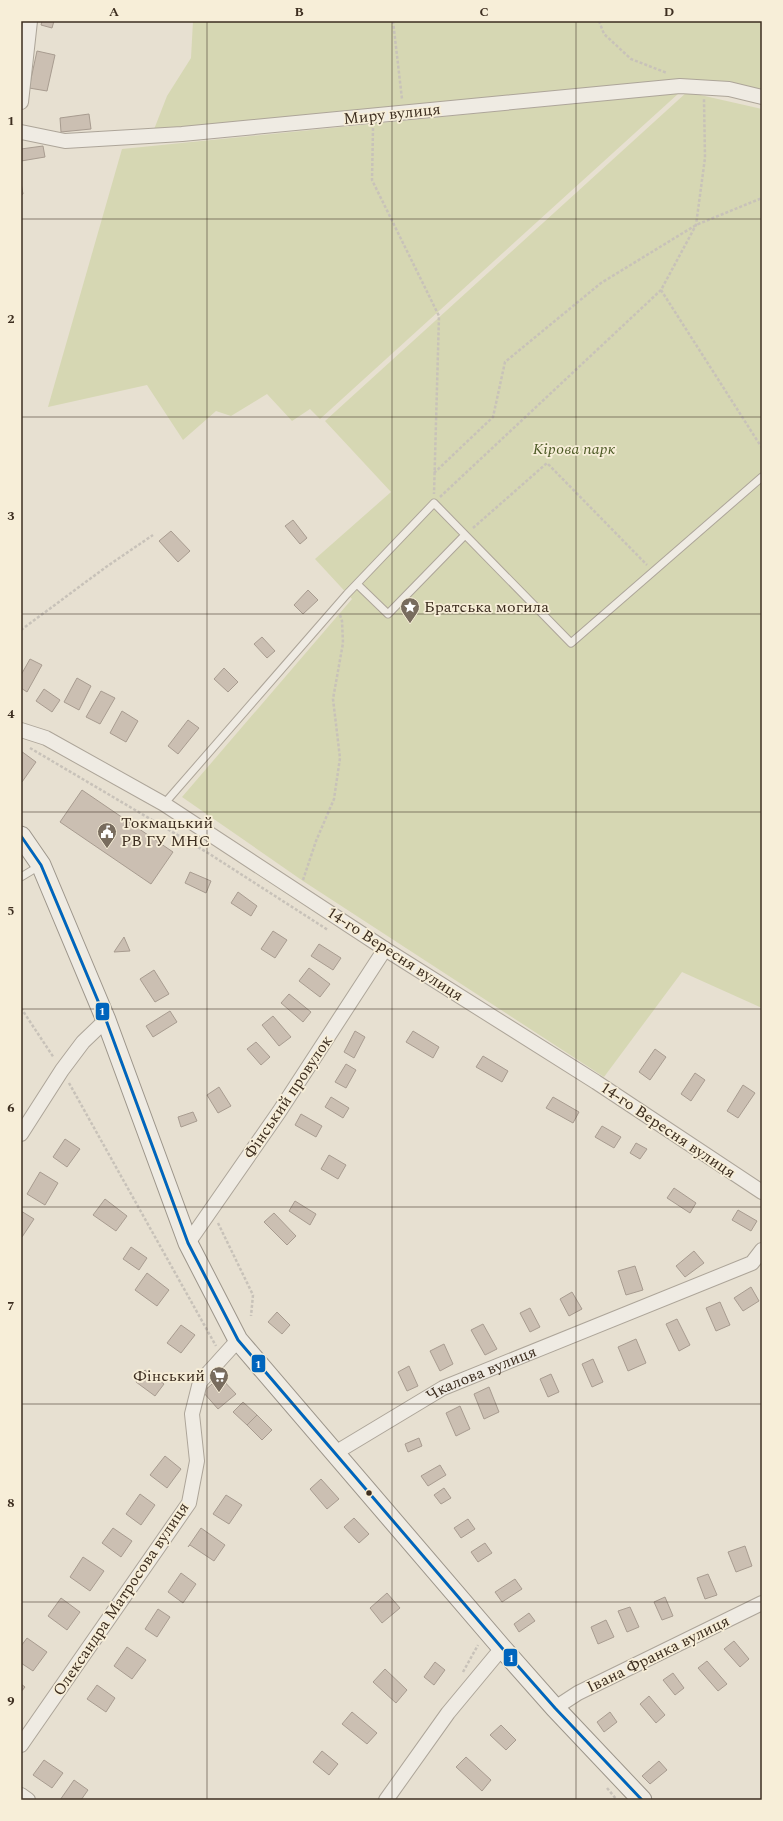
<svg xmlns="http://www.w3.org/2000/svg" width="783" height="1821" font-family="Spectral,serif">
<rect width="100%" height="100%" fill="#e7e0d1"/>
<path fill="#d6d7b3" d="M 193,21 L 762,21 L 762,90 L 731,82 L 153,132 L 167,96 L 191,58 Z
M 687,92 L 762,109 L 762,1008 L 682,972 L 604,1077 L 303,881 L 182,797 L 352,599 L 315,559 L 391,492 L 325,421 Z
M 679,93 L 320,419 L 310,409 L 292,421 L 267,394 L 231,416 L 216,411 L 183,440 L 147,385 L 48,407 L 122,149 Z"/>
<path fill="#cbbfb2" stroke="#a89c90" d="M 42,21 L 54,21 L 52,28 L 41,25 Z
M 37,51 L 55,55 L 47,91 L 29,88 Z
M 89,114 L 91,129 L 61,132 L 60,118 Z
M 43,146 L 45,157 L 21,161 L 21,149 Z
M 21,183 L 23,194 L 21,195 Z
M 293,520 L 307,538 L 300,544 L 285,526 Z
M 171,531 L 190,551 L 178,562 L 159,541 Z
M 308,590 L 318,600 L 303,614 L 294,605 Z
M 262,637 L 275,651 L 267,658 L 254,644 Z
M 30,659 L 42,665 L 27,692 L 21,688 L 21,675 Z
M 224,668 L 238,682 L 228,692 L 214,679 Z
M 77,678 L 91,686 L 79,710 L 64,702 Z
M 44,689 L 60,700 L 52,712 L 36,701 Z
M 101,691 L 115,698 L 100,724 L 86,717 Z
M 122,711 L 138,721 L 126,742 L 110,733 Z
M 188,720 L 199,728 L 178,754 L 168,746 Z
M 21,751 L 36,762 L 22,782 L 21,781 Z
M 82,790 L 173,852 L 151,884 L 60,822 Z
M 190,872 L 211,881 L 206,893 L 185,883 Z
M 238,892 L 257,906 L 251,916 L 231,903 Z
M 273,931 L 287,940 L 275,958 L 261,949 Z
M 124,937 L 130,951 L 114,952 Z
M 319,944 L 341,958 L 333,970 L 311,956 Z
M 309,968 L 330,984 L 320,997 L 299,981 Z
M 154,970 L 169,994 L 155,1002 L 140,979 Z
M 289,994 L 311,1012 L 303,1022 L 281,1003 Z
M 170,1011 L 177,1022 L 153,1037 L 146,1026 Z
M 273,1016 L 291,1037 L 279,1046 L 262,1025 Z
M 355,1031 L 365,1037 L 354,1058 L 344,1052 Z
M 413,1031 L 439,1047 L 433,1058 L 406,1042 Z
M 256,1042 L 270,1057 L 261,1065 L 247,1049 Z
M 655,1049 L 666,1057 L 650,1080 L 639,1072 Z
M 483,1056 L 508,1071 L 502,1082 L 476,1067 Z
M 346,1064 L 356,1070 L 346,1088 L 335,1082 Z
M 695,1073 L 705,1080 L 691,1101 L 681,1094 Z
M 743,1085 L 755,1093 L 738,1118 L 727,1111 Z
M 219,1087 L 231,1106 L 218,1113 L 207,1095 Z
M 331,1097 L 349,1108 L 343,1118 L 325,1107 Z
M 553,1097 L 579,1112 L 573,1123 L 546,1108 Z
M 193,1112 L 197,1121 L 181,1127 L 178,1117 Z
M 301,1114 L 322,1126 L 316,1137 L 295,1125 Z
M 602,1126 L 621,1137 L 614,1148 L 595,1137 Z
M 65,1139 L 80,1149 L 67,1167 L 53,1157 Z
M 636,1143 L 647,1149 L 640,1159 L 630,1153 Z
M 329,1155 L 346,1165 L 338,1179 L 321,1169 Z
M 40,1172 L 58,1183 L 45,1205 L 27,1194 Z
M 674,1188 L 696,1203 L 690,1213 L 667,1198 Z
M 105,1199 L 127,1216 L 116,1231 L 93,1215 Z
M 295,1201 L 316,1214 L 310,1225 L 289,1211 Z
M 738,1210 L 757,1221 L 751,1231 L 732,1220 Z
M 21,1211 L 34,1219 L 22,1237 L 21,1236 Z
M 274,1213 L 296,1236 L 287,1245 L 264,1222 Z
M 131,1247 L 147,1258 L 139,1270 L 123,1259 Z
M 694,1251 L 704,1263 L 685,1277 L 676,1266 Z
M 635,1266 L 643,1290 L 626,1295 L 618,1271 Z
M 147,1273 L 169,1290 L 157,1306 L 135,1290 Z
M 751,1287 L 759,1301 L 743,1311 L 734,1298 Z
M 572,1292 L 582,1309 L 569,1316 L 560,1299 Z
M 720,1302 L 730,1325 L 716,1331 L 706,1308 Z
M 530,1308 L 540,1327 L 530,1332 L 520,1313 Z
M 277,1312 L 290,1325 L 282,1334 L 268,1322 Z
M 677,1319 L 690,1345 L 679,1351 L 666,1324 Z
M 483,1324 L 497,1349 L 485,1355 L 471,1330 Z
M 181,1325 L 195,1335 L 181,1353 L 167,1343 Z
M 636,1339 L 646,1363 L 628,1371 L 618,1347 Z
M 444,1344 L 453,1364 L 440,1371 L 430,1351 Z
M 593,1359 L 603,1382 L 592,1387 L 582,1364 Z
M 409,1366 L 418,1386 L 407,1391 L 398,1372 Z
M 145,1370 L 164,1384 L 155,1396 L 136,1382 Z
M 551,1374 L 559,1392 L 548,1397 L 540,1379 Z
M 220,1377 L 236,1394 L 218,1409 L 203,1392 Z
M 489,1387 L 499,1412 L 484,1419 L 474,1394 Z
M 243,1402 L 257,1415 L 247,1425 L 233,1412 Z
M 460,1406 L 470,1429 L 456,1436 L 446,1413 Z
M 257,1415 L 272,1430 L 262,1440 L 247,1425 Z
M 419,1438 L 422,1446 L 408,1452 L 405,1444 Z
M 165,1456 L 181,1469 L 167,1488 L 150,1475 Z
M 440,1465 L 446,1475 L 428,1486 L 421,1476 Z
M 321,1479 L 339,1499 L 327,1509 L 310,1489 Z
M 444,1488 L 451,1498 L 441,1504 L 434,1495 Z
M 140,1494 L 155,1505 L 141,1525 L 126,1514 Z
M 226,1495 L 242,1505 L 229,1524 L 213,1514 Z
M 354,1518 L 369,1534 L 359,1543 L 344,1527 Z
M 468,1519 L 475,1529 L 461,1538 L 454,1528 Z
M 113,1528 L 132,1541 L 121,1557 L 102,1543 Z
M 201,1528 L 225,1545 L 214,1561 L 190,1545 L 188,1547 Z
M 485,1543 L 492,1553 L 478,1562 L 471,1552 Z
M 745,1546 L 752,1566 L 736,1572 L 728,1552 Z
M 83,1557 L 104,1571 L 90,1591 L 70,1577 Z
M 181,1573 L 196,1584 L 183,1603 L 168,1592 Z
M 708,1574 L 717,1595 L 705,1599 L 697,1578 Z
M 515,1579 L 522,1589 L 502,1602 L 495,1592 Z
M 387,1593 L 400,1608 L 382,1623 L 370,1608 Z
M 665,1597 L 673,1616 L 662,1620 L 654,1602 Z
M 61,1598 L 80,1612 L 67,1630 L 48,1616 Z
M 630,1607 L 639,1627 L 627,1632 L 618,1611 Z
M 158,1609 L 170,1617 L 157,1637 L 145,1629 Z
M 529,1613 L 535,1621 L 519,1632 L 514,1624 Z
M 606,1620 L 614,1637 L 598,1644 L 591,1627 Z
M 27,1638 L 47,1652 L 33,1671 L 21,1663 L 21,1646 Z
M 734,1641 L 749,1659 L 740,1667 L 724,1649 Z
M 127,1647 L 146,1660 L 132,1679 L 114,1666 Z
M 707,1661 L 727,1684 L 718,1691 L 698,1668 Z
M 435,1662 L 445,1670 L 434,1685 L 424,1677 Z
M 385,1669 L 407,1690 L 396,1703 L 373,1682 Z
M 673,1673 L 684,1688 L 675,1695 L 663,1680 Z
M 21,1684 L 25,1687 L 21,1692 Z
M 97,1685 L 115,1698 L 106,1712 L 87,1699 Z
M 649,1696 L 665,1715 L 656,1723 L 640,1704 Z
M 352,1712 L 377,1733 L 367,1744 L 342,1724 Z
M 610,1712 L 617,1722 L 604,1732 L 597,1722 Z
M 501,1725 L 516,1740 L 506,1750 L 490,1735 Z
M 322,1751 L 338,1764 L 329,1775 L 313,1762 Z
M 466,1757 L 491,1780 L 482,1791 L 456,1767 Z
M 44,1760 L 63,1773 L 52,1788 L 33,1775 Z
M 659,1761 L 667,1770 L 650,1784 L 642,1776 Z
M 74,1780 L 88,1790 L 81,1800 L 60,1800 Z"/>
<g fill="none" stroke-linecap="round" stroke-linejoin="round">
<defs>
<path id="service" d="M 357,584 L 388,614 L 465,535
M 164,804 L 347,594 L 434,503 L 571,643 L 762,477
M 21,877 L 41,865"/>
<g id="minor">
<path d="M 21,102 L 30,21"/>
<path d="M 21,132 L 65,141 L 182,134 L 680,86 L 729,89 L 762,97"/>
<path d="M 21,730 L 46,738 L 164,804 L 385,949 L 596,1082 L 762,1192"/>
<path d="M 21,1134 L 62,1070 L 83,1042 L 106,1020"/>
<path d="M 188,1243 L 279,1112 L 385,949"/>
<path id="s1" d="M 335,1453 L 443,1388 L 752,1263 L 762,1250"/>
<path d="M 555,1708 L 578,1693 L 762,1603"/>
<path d="M 21,1745 L 189,1503 L 197,1461 L 192,1414 L 200,1382 L 238,1340"/>
<path d="M 21,1795 L 28,1800"/>
<path d="M 386,1800 L 448,1713 L 502,1648"/>
</g>
<path id="secondary" d="M 21,836 L 41,865 L 106,1020 L 188,1243 L 238,1340 L 502,1648 L 555,1708 L 642,1800"/>
</defs>
<use href="#service" stroke="#ada599" stroke-width="9"/>
<use href="#minor" stroke="#ada599" stroke-width="16"/>
<use href="#secondary" stroke="#9c958a" stroke-width="21"/>
<path stroke="#c8c2b9" stroke-width="2.5" stroke-dasharray="3 2" stroke-linecap="butt" d="M 393,21 L 402,99
M 599,21 L 604,34 L 631,59 L 667,73
M 373,128 L 372,180 L 439,316 L 434,494
M 661,290 L 762,448
M 434,473 L 493,417 L 505,362 L 601,283 L 696,225 L 762,198
M 440,497 L 661,290 L 696,225 L 705,158 L 704,99
M 473,528 L 547,463 L 647,565
M 21,630 L 106,567 L 153,535
M 30,748 L 208,853 L 328,930
M 303,880 L 316,841 L 334,799 L 340,758 L 333,699 L 343,643 L 342,621 L 340,615
M 21,1008 L 54,1058
M 69,1083 L 216,1346
M 218,1223 L 253,1295 L 251,1316
M 463,1672 L 478,1645
M 607,1788 L 617,1800"/>
<use href="#service" stroke="#efebe3" stroke-width="7"/>
<use href="#minor" stroke="#efebe3" stroke-width="14"/>
<use href="#secondary" stroke="#efebe3" stroke-width="19"/>
<defs>
<path id="bus-1" d="M 21,836 L 41,865 L 106,1020 L 188,1243 L 238,1340 L 502,1648 L 555,1708 L 642,1800"/>
</defs>
<use href="#bus-1" stroke="#f7eed8" stroke-width="6"/>
<use href="#bus-1" stroke="#0065bd" stroke-width="3"/>
</g>
<path fill="none" stroke="#3d2e20" stroke-width="1" stroke-opacity="0.55" d="M 207,21 L 207,1800M 392,21 L 392,1800M 576,21 L 576,1800M 21,219 L 762,219M 21,417 L 762,417M 21,614 L 762,614M 21,812 L 762,812M 21,1009 L 762,1009M 21,1207 L 762,1207M 21,1404 L 762,1404M 21,1602 L 762,1602"/>
<defs>
<symbol id="sight-pin" viewBox="-11 -11 22 30"><path d="M0 17L-7.5 6A9.5 9.5 0 1 1 7.5 6Z" fill="#786c5e" stroke="#f7eed8"/><path d="M0-6L1.8-2.2L6-1.7L2.9 1.2L3.7 5.4L0 3.3L-3.7 5.4L-2.9 1.2L-6-1.7L-1.8-2.2Z" fill="#fff"/></symbol>
<symbol id="civic-pin" viewBox="-11 -11 22 30"><path d="M0 17L-7.5 6A9.5 9.5 0 1 1 7.5 6Z" fill="#786c5e" stroke="#f7eed8"/><path d="M-.6-6.5H3V-4.5H.6V-3L4-1V1h2V6H-6V1h2V-1L-.6-3ZM-1.2 2.5V6h2.4V2.5Z" fill="#fff"/></symbol>
<symbol id="supermarket-pin" viewBox="-11 -11 22 30"><path d="M0 17L-7.5 6A9.5 9.5 0 1 1 7.5 6Z" fill="#786c5e" stroke="#f7eed8"/><path d="M-6-5.5h2.5l.6 2H6L4.5 2H-2.5L-4.4-4H-6ZM-1.5 3.2a1.3 1.3 0 1 0 .1 0ZM3 3.2a1.3 1.3 0 1 0 .1 0Z" fill="#fff"/></symbol>
</defs>
<g fill-rule="evenodd">
<use href="#sight-pin" x="399" y="596" width="22" height="30"/>
<use href="#civic-pin" x="96" y="821" width="22" height="30"/>
<use href="#supermarket-pin" x="208" y="1365" width="22" height="30"/>
</g>
<circle fill="#3d2e20" stroke="#f7eed8" stroke-width="1.5" cx="369" cy="1493" r="3.5"/>
<g text-anchor="middle" dominant-baseline="central" stroke-width="3.5" stroke-linejoin="round" paint-order="stroke">
<g font-size="16" fill="#3d2e20" stroke="#f7eed8">
<text transform="translate(392 114) rotate(-6)">Миру вулиця</text>
<text transform="translate(395 954) rotate(33)">14-го Вересня вулиця</text>
<text transform="translate(288 1097) rotate(-56)">Фінський провулок</text>
<text transform="translate(668 1130) rotate(34)">14-го Вересня вулиця</text>
<text stroke="none"><textPath href="#s1" startOffset="167">Чкалова вулиця</textPath></text>
<text transform="translate(121 1599) rotate(-56)">Олександра Матросова вулиця</text>
<text transform="translate(658 1654) rotate(-26)">Івана Франка вулиця</text>
</g>
<g font-size="16" font-style="italic" fill="#4d5a26" stroke="#f7eed8">
<text x="574" y="449">Кірова парк</text>
</g>
<g font-size="16" fill="#3d2e20" stroke="#f7eed8" text-anchor="start">
<text x="424" y="607">Братська могила</text>
<text x="121" y="823">Токмацький<tspan x="121" dy="18">РВ ГУ МНС</tspan></text>
<text x="205" y="1376" text-anchor="end">Фінський</text>
</g>
</g>
<g stroke="#f7eed8" stroke-width="1.5">
<rect x="95" y="1002" width="15" height="19" rx="4" fill="#0065bd"/>
<rect x="251" y="1354" width="15" height="19" rx="4" fill="#0065bd"/>
<rect x="503" y="1648" width="15" height="19" rx="4" fill="#0065bd"/>
</g>
<g font-size="11" text-anchor="middle" font-weight="bold" fill="#fff">
<text x="102" y="1015">1</text>
<text x="258" y="1368">1</text>
<text x="511" y="1662">1</text>
</g>
<rect width="783" height="1821" fill="none" stroke="#f7eed8" stroke-width="44"/>
<rect x="22" y="22" width="739" height="1777" fill="none" stroke="#3d2e20" stroke-width="1.5"/>
<g font-size="13" text-anchor="middle" font-weight="bold" fill="#3d2e20">
<text x="114" y="16">A</text>
<text x="299" y="16">B</text>
<text x="484" y="16">C</text>
<text x="669" y="16">D</text>
<text x="11" y="125">1</text>
<text x="11" y="323">2</text>
<text x="11" y="520">3</text>
<text x="11" y="718">4</text>
<text x="11" y="915">5</text>
<text x="11" y="1112">6</text>
<text x="11" y="1310">7</text>
<text x="11" y="1507">8</text>
<text x="11" y="1705">9</text>
</g>
</svg>
